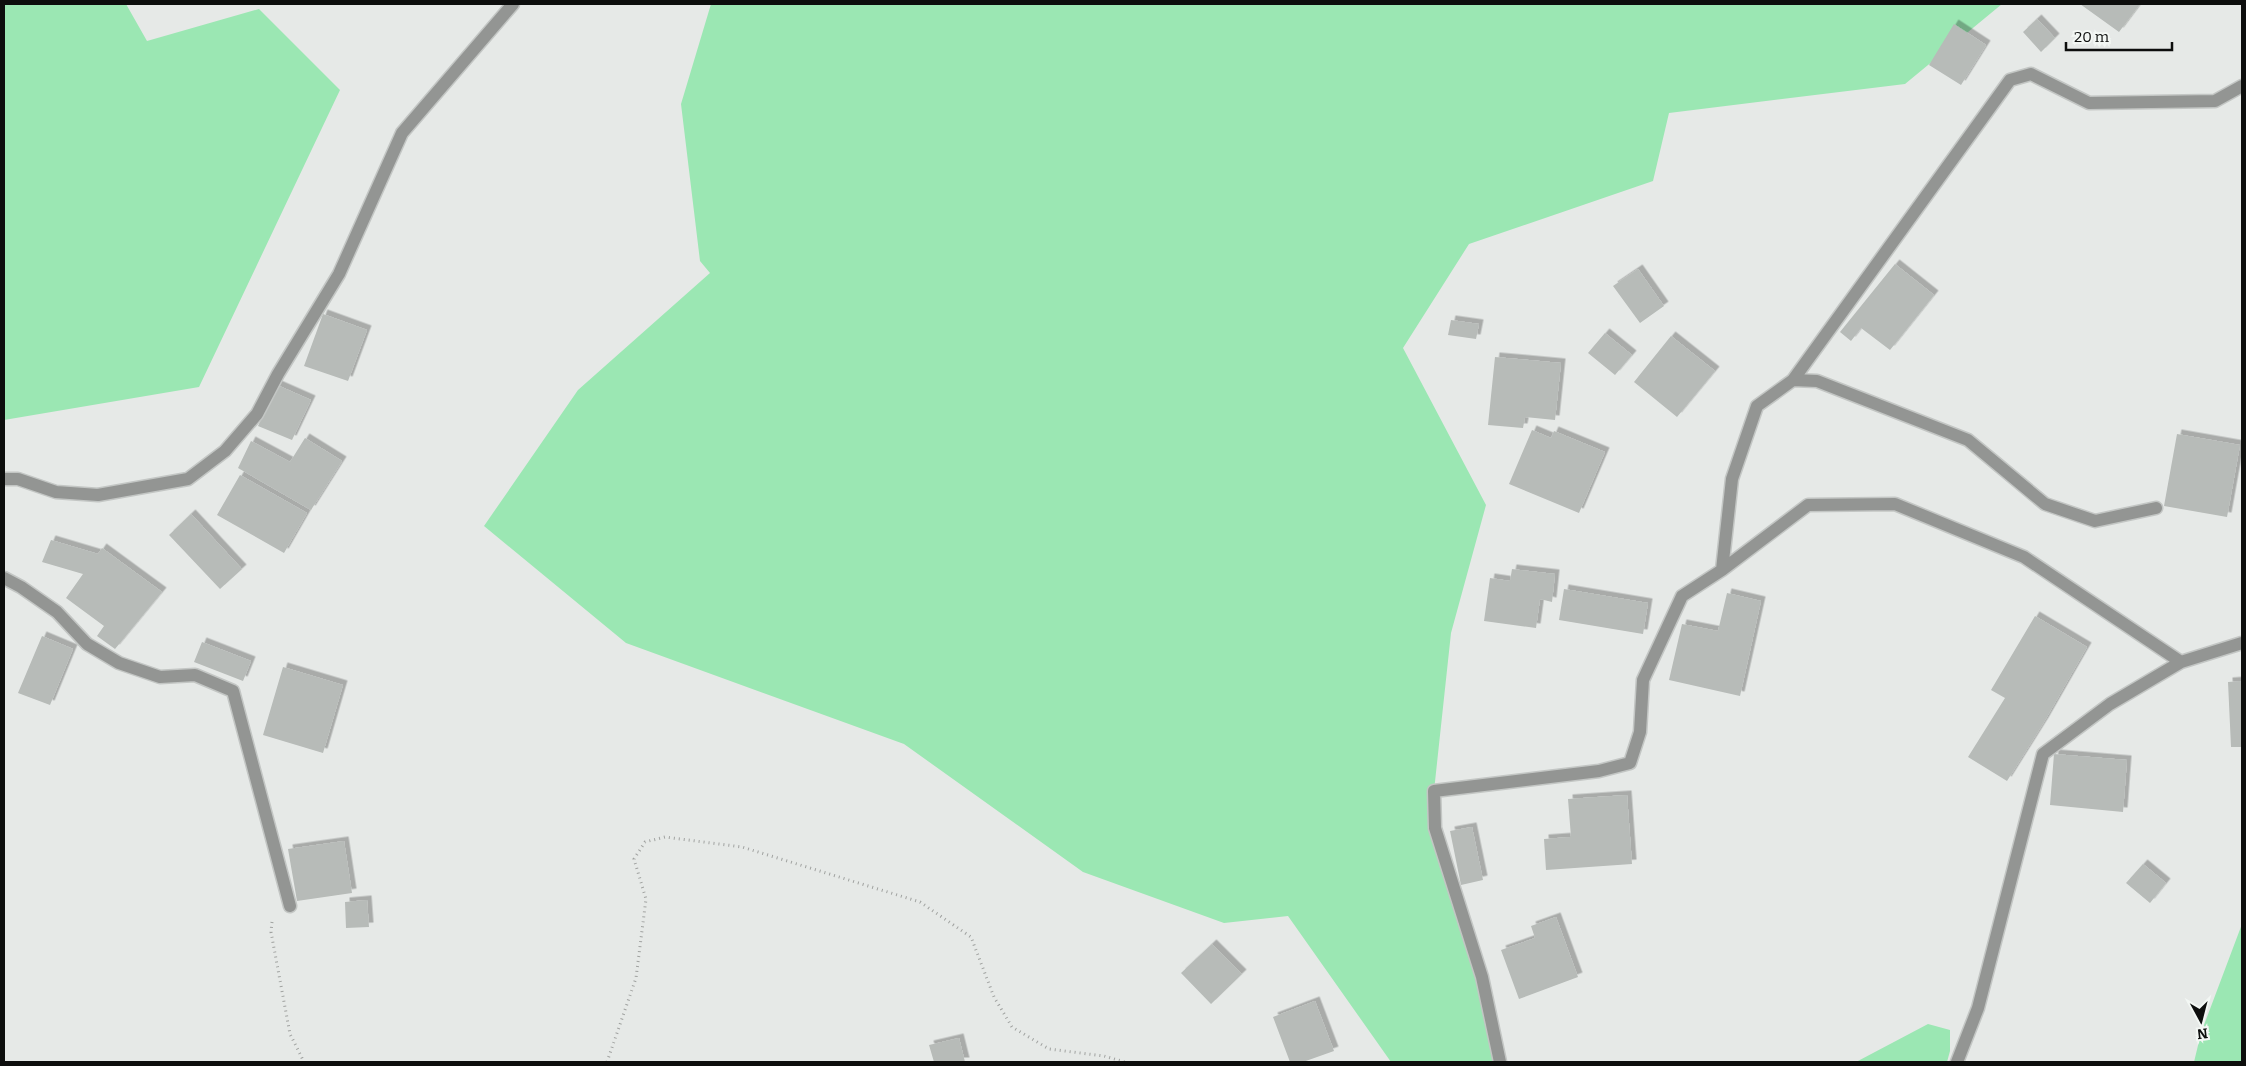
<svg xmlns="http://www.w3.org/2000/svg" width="2246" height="1066" font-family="Bitter,serif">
<defs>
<filter id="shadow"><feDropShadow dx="4.5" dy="-4.5" stdDeviation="0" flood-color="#0004"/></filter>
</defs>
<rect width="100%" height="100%" fill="#e6e9e7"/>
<path fill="#9be7b3" d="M 4,4 L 126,4 L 147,41 L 259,9 L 340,90 L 199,387 L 4,420 Z
M 711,4 L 2002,4 L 1905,84 L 1669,113 L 1653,181 L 1469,244 L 1403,348 L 1486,505 L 1451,633 L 1434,791 L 1435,828 L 1499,1062 L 1391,1062 L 1288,916 L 1224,923 L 1083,872 L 904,744 L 626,643 L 484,526 L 578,390 L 710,273 L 700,261 L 681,104 Z
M 2242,924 L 2242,1062 L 2194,1062 L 2201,1033 Z
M 1928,1024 L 1950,1030 L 1950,1051 L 1947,1062 L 1856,1062 Z"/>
<path fill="#b7bbb8" filter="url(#shadow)" d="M 2080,4 L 2140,4 L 2119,32 Z
M 2037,19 L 2055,38 L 2041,52 L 2023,32 Z
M 1954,24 L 1986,45 L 1961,85 L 1929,65 Z
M 1895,264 L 1934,295 L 1890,350 L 1861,328 L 1851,341 L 1840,332 Z
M 1638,269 L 1664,306 L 1640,323 L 1613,286 Z
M 323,314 L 367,330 L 348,381 L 304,366 Z
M 1451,320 L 1479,324 L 1476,339 L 1448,335 Z
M 1605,333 L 1632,355 L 1615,375 L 1588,353 Z
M 1671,336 L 1715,371 L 1677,417 L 1634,382 Z
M 1495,357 L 1561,363 L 1555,420 L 1525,417 L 1523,428 L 1488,425 Z
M 277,385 L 311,400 L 292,440 L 258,426 Z
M 1532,430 L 1551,438 L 1554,431 L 1605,452 L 1579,513 L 1509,484 Z
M 2177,434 L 2240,445 L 2227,517 L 2164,506 Z
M 305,438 L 342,461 L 311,510 L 238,468 L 251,441 L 290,462 Z
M 240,475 L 307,513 L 284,553 L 217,515 Z
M 191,514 L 242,569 L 220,589 L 169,535 Z
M 51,540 L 98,554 L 102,548 L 162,592 L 115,649 L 97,636 L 104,626 L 66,598 L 83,574 L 42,562 Z
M 1512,569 L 1555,574 L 1552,602 L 1540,599 L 1536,628 L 1484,621 L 1490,578 L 1510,581 Z
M 1564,589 L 1648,603 L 1643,634 L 1559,620 Z
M 1727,593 L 1761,601 L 1740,696 L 1669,680 L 1682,624 L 1718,631 Z
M 2035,616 L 2087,647 L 2044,722 L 2007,781 L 1968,757 L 2005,698 L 1991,690 Z
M 42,636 L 73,649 L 50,705 L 18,693 Z
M 202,642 L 251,661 L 243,681 L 194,662 Z
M 283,667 L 343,685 L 323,753 L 263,735 Z
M 2242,681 L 2242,747 L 2231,747 L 2228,682 Z
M 2054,754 L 2127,760 L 2123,812 L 2050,805 Z
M 1627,795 L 1632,864 L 1546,870 L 1544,839 L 1571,837 L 1568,799 Z
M 1472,827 L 1483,880 L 1461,885 L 1450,831 Z
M 344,841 L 352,893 L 297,901 L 288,849 Z
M 2143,864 L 2166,883 L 2150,903 L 2126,883 Z
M 367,900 L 369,927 L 346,928 L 345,902 Z
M 1556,917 L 1578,977 L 1519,999 L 1501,950 L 1535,938 L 1531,926 Z
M 1212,944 L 1242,974 L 1211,1004 L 1181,973 Z
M 1315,1001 L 1334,1051 L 1303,1062 L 1290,1062 L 1273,1017 Z
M 959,1038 L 965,1062 L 934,1062 L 929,1045 Z"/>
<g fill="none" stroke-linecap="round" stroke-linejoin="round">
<defs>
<path id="minor" d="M 1793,380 L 2010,80 L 2031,74 L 2089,103 L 2215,101 L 2242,86
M 4,479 L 18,479 L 56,492 L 98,495 L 188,479 L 225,451 L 257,414 L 278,374 L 339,274 L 402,133 L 513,4
M 1722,570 L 1732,479 L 1757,406 L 1793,380 L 1817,381 L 1968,440 L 2045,504 L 2095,521 L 2156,508
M 4,578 L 21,587 L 57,612 L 87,644 L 119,663 L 160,677 L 195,675 L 233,691 L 290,906
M 1500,1062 L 1482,977 L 1435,828 L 1434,791 L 1599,771 L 1630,763 L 1640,732 L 1643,680 L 1682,596 L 1722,570 L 1808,505 L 1895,504 L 2024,557 L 2181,662
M 1957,1062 L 1978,1008 L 2043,754 L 2110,704 L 2181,662 L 2242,643"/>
</defs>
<use href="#minor" stroke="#c3c6c4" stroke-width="15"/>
<path stroke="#a0a2a0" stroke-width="3" stroke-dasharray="1 4" stroke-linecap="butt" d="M 272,922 L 271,932 L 290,1034 L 304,1062
M 607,1062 L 636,978 L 646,899 L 634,859 L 645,842 L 665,837 L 742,847 L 920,902 L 971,937 L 994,997 L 1012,1027 L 1049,1049 L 1104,1056 L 1125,1062"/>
<use href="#minor" stroke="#939593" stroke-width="12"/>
</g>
<rect width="2246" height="1066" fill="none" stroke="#0d0e0d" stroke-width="10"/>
<g transform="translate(2201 1021) rotate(173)" stroke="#f3f7f4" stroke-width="4" paint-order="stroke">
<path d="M0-4L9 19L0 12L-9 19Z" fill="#0d0e0d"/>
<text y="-8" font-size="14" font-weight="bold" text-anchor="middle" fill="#0d0e0d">N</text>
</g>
<path d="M2066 42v8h106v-8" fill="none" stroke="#0d0e0d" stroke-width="2.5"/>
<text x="2074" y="42" font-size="15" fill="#0d0e0d" stroke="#f3f7f4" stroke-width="4" paint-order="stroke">20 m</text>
</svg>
